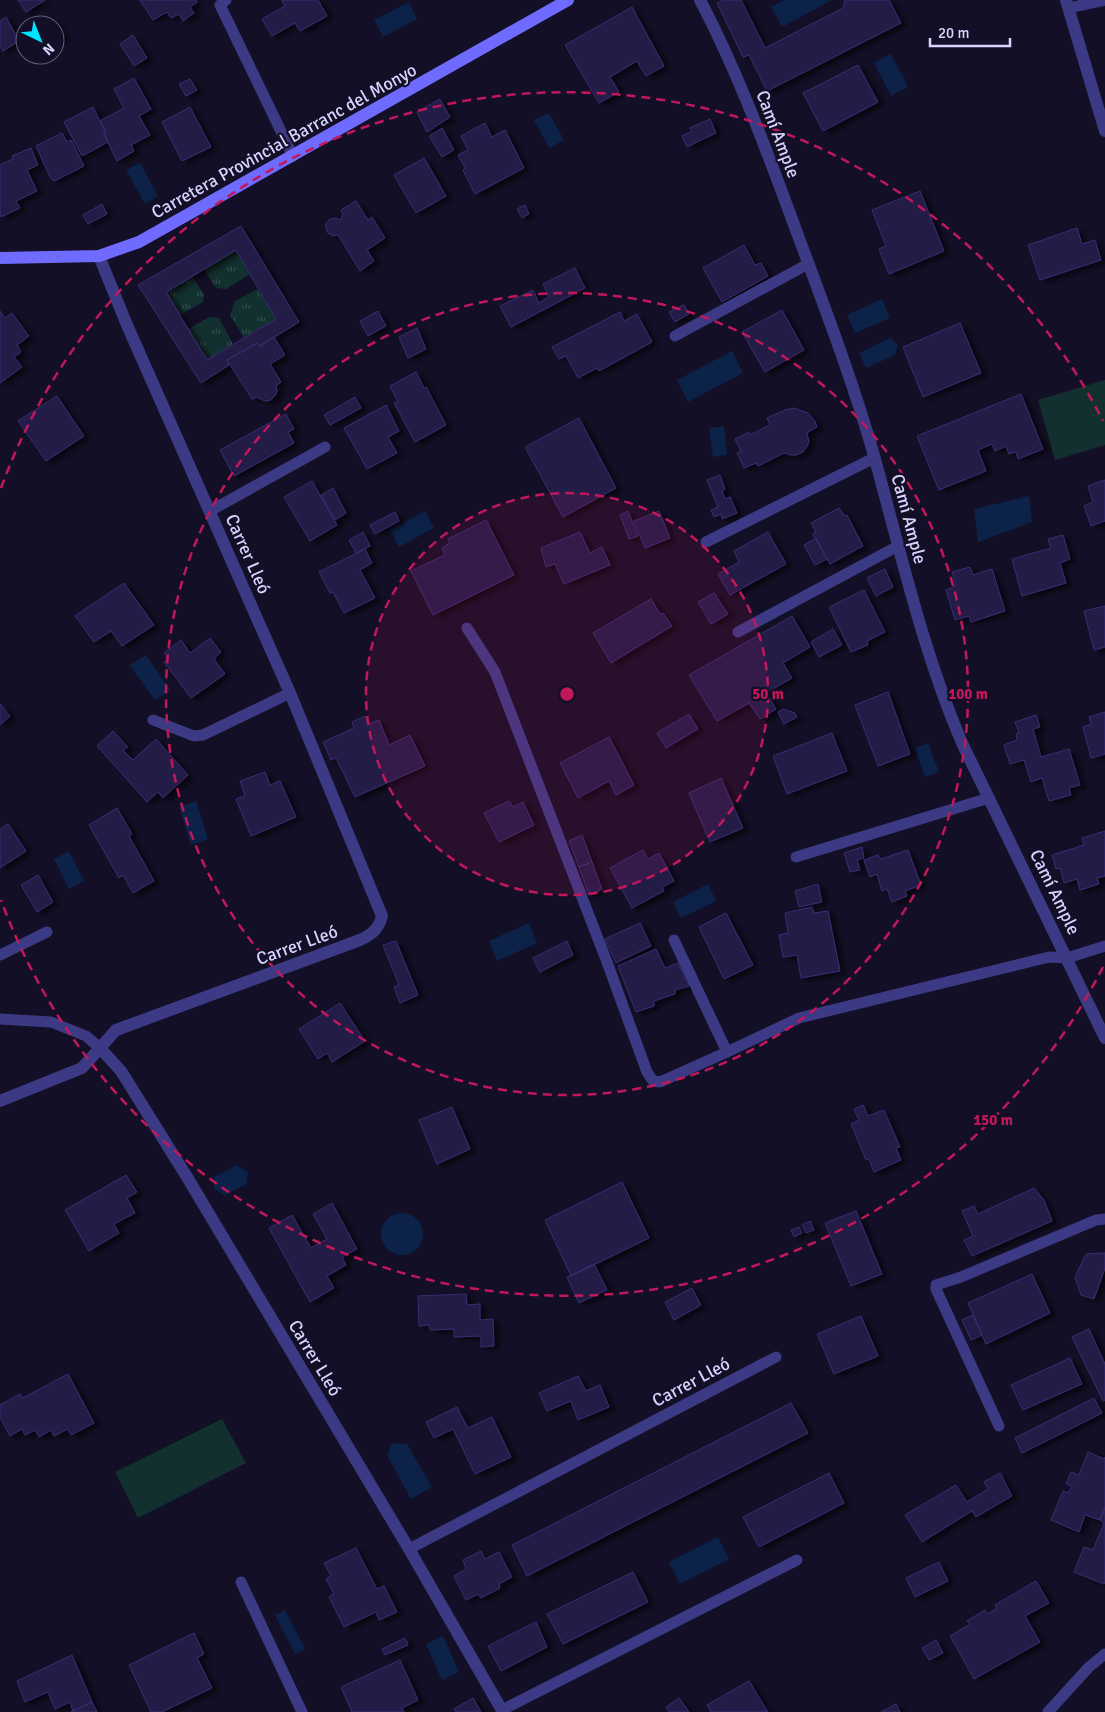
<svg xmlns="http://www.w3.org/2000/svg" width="1105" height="1712" font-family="Signika,sans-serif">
<defs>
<pattern id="grass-tufts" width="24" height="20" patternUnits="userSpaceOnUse" patternTransform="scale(1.25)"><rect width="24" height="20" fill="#12302f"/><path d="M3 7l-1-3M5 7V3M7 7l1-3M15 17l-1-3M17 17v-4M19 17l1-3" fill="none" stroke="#344d4e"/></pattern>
<filter id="shadow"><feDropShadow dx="5.5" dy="3" stdDeviation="2.5" flood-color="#0009"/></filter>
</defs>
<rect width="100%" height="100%" fill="#130f26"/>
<path fill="url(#grass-tufts)" d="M 236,250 L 250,274 L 226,289 L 216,288 L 204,269 Z
M 192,276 L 204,295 L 203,302 L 180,315 L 166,292 Z
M 258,289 L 276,319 L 244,338 L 230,315 L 235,301 Z
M 210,317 L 219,318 L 233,344 L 207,360 L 188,329 Z"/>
<path fill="#12302f" d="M 1105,380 L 1105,445 L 1055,460 L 1038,400 Z
M 222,1419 L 246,1463 L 138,1518 L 115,1472 Z"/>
<path fill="#0c2248" d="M 784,0 L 832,0 L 782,27 L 771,7 Z
M 409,2 L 417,19 L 383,37 L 374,20 Z
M 891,54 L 908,87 L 891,96 L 874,63 Z
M 549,113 L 564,140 L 549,148 L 534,120 Z
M 140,163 L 158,196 L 145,204 L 126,170 Z
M 882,299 L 890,318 L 855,333 L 847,315 Z
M 890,338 L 898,345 L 895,355 L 866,368 L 859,353 Z
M 732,351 L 743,373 L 688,402 L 677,380 Z
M 724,426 L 727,455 L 713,457 L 709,428 Z
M 1029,496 L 1032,522 L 978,542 L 974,509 Z
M 425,511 L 434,528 L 399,547 L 390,530 Z
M 146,655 L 170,690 L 155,700 L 129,665 Z
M 928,743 L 939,772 L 925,777 L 915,748 Z
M 196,801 L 208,839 L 191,845 L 179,807 Z
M 69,851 L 84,881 L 69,889 L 54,859 Z
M 708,884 L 716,901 L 681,918 L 673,902 Z
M 529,923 L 537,943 L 497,961 L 489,941 Z
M 237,1165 L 248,1172 L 246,1184 L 224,1196 L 214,1188 L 214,1177 Z
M381 1234a21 21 0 1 1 42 0a21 21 0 1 1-42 0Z
M 392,1443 L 407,1444 L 432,1487 L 411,1499 L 387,1455 Z
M 718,1537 L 729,1559 L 680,1584 L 669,1562 Z
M 285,1610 L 305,1649 L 295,1654 L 275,1615 Z
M 443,1636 L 459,1672 L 442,1680 L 426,1644 Z"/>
<path fill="#241b47" stroke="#3b2d73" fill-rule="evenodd" filter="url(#shadow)" d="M 18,0 L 45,0 L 26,12 Z
M 140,0 L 196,0 L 197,2 L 190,7 L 194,13 L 183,21 L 179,14 L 171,18 L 167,12 L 153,20 Z
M 282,0 L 318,0 L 327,16 L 300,31 L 295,23 L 272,36 L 262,19 L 285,6 Z
M 723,0 L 741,0 L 765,48 L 843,8 L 845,0 L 889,0 L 901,23 L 767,91 L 749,55 L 743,57 L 717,3 Z
M 632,7 L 664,66 L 646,76 L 637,61 L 610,77 L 619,92 L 599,103 L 565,45 Z
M 6,17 L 19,41 L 3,51 L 0,45 L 0,21 Z
M 52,19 L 64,36 L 55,43 L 55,25 L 43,25 Z
M 133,35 L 147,58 L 134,66 L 120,44 Z
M 858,65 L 878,102 L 823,131 L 803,93 Z
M 134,78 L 151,109 L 139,116 L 150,135 L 131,145 L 134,151 L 117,161 L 104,134 L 106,133 L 100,121 L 124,108 L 114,89 Z
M 190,79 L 197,90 L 186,96 L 179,84 Z
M 440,99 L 450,117 L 427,132 L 417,112 Z
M 93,107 L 106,133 L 104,134 L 108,142 L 82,156 L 64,122 Z
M 190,107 L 211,147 L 182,161 L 162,122 Z
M 710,119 L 716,133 L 687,147 L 682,136 L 692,131 L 690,128 Z
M 485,123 L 492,137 L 505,130 L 524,168 L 475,194 L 463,170 L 465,168 L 458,155 L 468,150 L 461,136 Z
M 442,128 L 454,150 L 442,157 L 429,136 Z
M 62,133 L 67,142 L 71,140 L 84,166 L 54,181 L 50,177 L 36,146 Z
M 31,148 L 38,165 L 27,170 L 37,191 L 16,201 L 20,208 L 1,217 L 0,214 L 0,165 L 13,159 L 12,156 Z
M 424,158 L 446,196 L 416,213 L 394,175 Z
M 920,191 L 944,251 L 889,274 L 879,249 L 886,246 L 872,210 Z
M 356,201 L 368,220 L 372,217 L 385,238 L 367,250 L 374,261 L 360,271 L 338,235 L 333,236 L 328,233 L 326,228 L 326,224 L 330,219 L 335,218 L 341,220 L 343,214 L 341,210 Z
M 102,204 L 107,214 L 88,224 L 83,215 Z
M 525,205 L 529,214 L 522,218 L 517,209 Z
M 241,226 L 299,322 L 260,346 L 257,343 L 227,360 L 229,365 L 201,383 L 138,285 ZM 236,250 L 276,319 L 207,360 L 166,292 Z
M 1077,228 L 1082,244 L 1095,240 L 1101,260 L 1040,280 L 1028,245 Z
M 744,245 L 755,265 L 761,263 L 768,276 L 722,302 L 703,268 Z
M 575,268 L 585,288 L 511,327 L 500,306 L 533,290 L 539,303 L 549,297 L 543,284 Z
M 684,305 L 689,314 L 675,322 L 669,312 Z
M 782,310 L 804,350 L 765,372 L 742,332 Z
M 0,311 L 5,318 L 12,313 L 29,336 L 17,345 L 21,352 L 14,357 L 22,367 L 0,383 Z
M 378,311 L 386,326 L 368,336 L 360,321 Z
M 620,312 L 624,321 L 637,314 L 652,342 L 599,371 L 597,368 L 578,378 L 566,356 L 559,359 L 552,347 Z
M 960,323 L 981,373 L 923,397 L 903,347 Z
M 417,328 L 426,349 L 408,358 L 399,337 Z
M 274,337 L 285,355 L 270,364 L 281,382 L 276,386 L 277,391 L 276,394 L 271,400 L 265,401 L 257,397 L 252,399 L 227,360 L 257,343 L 260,346 Z
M 416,372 L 424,388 L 426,387 L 446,425 L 415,442 L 394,403 L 398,402 L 390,386 Z
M 1021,394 L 1043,449 L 1018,459 L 1016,452 L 1009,454 L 1006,446 L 995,451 L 992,444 L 978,450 L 986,471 L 939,490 L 917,436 Z
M 57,396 L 84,436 L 46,461 L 18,421 Z
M 355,397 L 361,408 L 330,425 L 324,415 Z
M 386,405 L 399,431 L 388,437 L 397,453 L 367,469 L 344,428 Z
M 794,408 L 808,413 L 815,421 L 817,427 L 807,433 L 809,442 L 807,446 L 803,452 L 796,455 L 791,455 L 784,453 L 758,466 L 756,463 L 744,468 L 737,453 L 741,451 L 735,439 L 749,432 L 750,435 L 770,425 L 767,418 L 785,410 Z
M 286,414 L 294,429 L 288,432 L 294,443 L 234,476 L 220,450 Z
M 579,418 L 616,488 L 563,517 L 525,447 Z
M 720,475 L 725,489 L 722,491 L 725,499 L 730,497 L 737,513 L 722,519 L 721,514 L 714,517 L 711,510 L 718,507 L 707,480 Z
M 1105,480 L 1105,521 L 1091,526 L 1084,506 L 1093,502 L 1088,486 Z
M 312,481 L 337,525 L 310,541 L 284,497 Z
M 333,488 L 346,513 L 335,520 L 321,495 Z
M 839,508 L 845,516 L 847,515 L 863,546 L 830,564 L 813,534 L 816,532 L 811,523 Z
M 628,511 L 638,536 L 629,539 L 620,515 Z
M 659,511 L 670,538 L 645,548 L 634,521 Z
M 395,512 L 399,521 L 375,534 L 370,525 Z
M 486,520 L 514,575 L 433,615 L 411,571 L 445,555 L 442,548 L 450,543 L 448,539 Z
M 363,532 L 370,546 L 356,553 L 349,540 Z
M 580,532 L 590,553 L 602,547 L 610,565 L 564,584 L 555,564 L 546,567 L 541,548 Z
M 768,532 L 786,564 L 730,595 L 718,574 L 739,562 L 734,551 Z
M 1063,535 L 1070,559 L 1060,563 L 1066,583 L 1022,596 L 1012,559 L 1051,548 L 1048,539 Z
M 816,538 L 827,559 L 815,565 L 804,545 Z
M 365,549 L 372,563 L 360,570 L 375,598 L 344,613 L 333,592 L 330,593 L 319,572 Z
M 970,567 L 973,575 L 992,569 L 1005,611 L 971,622 L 969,616 L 955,620 L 946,590 L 956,586 L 952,572 Z
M 885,569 L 893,587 L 876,596 L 867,578 Z
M 124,583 L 154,625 L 122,646 L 111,631 L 94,642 L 75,616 Z
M 864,590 L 885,632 L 867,641 L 868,645 L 851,652 L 829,607 Z
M 714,593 L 728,614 L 711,624 L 698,602 Z
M 651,599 L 660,614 L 663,613 L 672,626 L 611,663 L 593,633 Z
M 1105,606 L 1105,647 L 1094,650 L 1084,611 Z
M 792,616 L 810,647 L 783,663 L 792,678 L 766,693 L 776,709 L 760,719 L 749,703 L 717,721 L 689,675 Z
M 833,629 L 842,645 L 819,657 L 811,642 Z
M 210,638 L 221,652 L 214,659 L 225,674 L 191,698 L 164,662 L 168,659 L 164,653 L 181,640 L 190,653 Z
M 888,692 L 910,754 L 878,766 L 855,705 Z
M 0,704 L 10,716 L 0,725 Z
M 783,709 L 795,713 L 797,717 L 784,724 L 778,712 Z
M 1105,712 L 1105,754 L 1091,758 L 1083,727 L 1091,724 L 1089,717 Z
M 689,714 L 698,729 L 666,748 L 657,733 Z
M 1036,715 L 1040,727 L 1033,729 L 1041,757 L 1069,749 L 1080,785 L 1069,788 L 1071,795 L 1049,801 L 1042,778 L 1031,782 L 1024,760 L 1010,764 L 1004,745 L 1017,740 L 1016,734 L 1019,733 L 1015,722 Z
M 365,716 L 368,724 L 379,720 L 389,745 L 410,735 L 425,766 L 355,797 L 336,758 L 331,760 L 323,742 L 354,728 L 352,722 Z
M 113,731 L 128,747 L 123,750 L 133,760 L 156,739 L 188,775 L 163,798 L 158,792 L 147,802 L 97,746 Z
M 832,733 L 847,771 L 787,794 L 773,756 Z
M 609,737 L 634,785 L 616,795 L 609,781 L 578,798 L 560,763 Z
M 265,772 L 270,785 L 280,781 L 296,817 L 251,836 L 236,799 L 245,796 L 240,781 Z
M 721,778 L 743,828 L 710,842 L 689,793 Z
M 509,801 L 513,807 L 523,802 L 534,825 L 499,842 L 484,813 Z
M 117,808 L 132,834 L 129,836 L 154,881 L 133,893 L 123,875 L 119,878 L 89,825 Z
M 8,824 L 26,851 L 0,868 L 0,829 Z
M 1105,831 L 1105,876 L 1097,878 L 1099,884 L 1080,890 L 1077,879 L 1064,883 L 1060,868 L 1056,869 L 1052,855 L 1084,845 L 1082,838 Z
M 582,835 L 592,862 L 579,867 L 569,841 Z
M 862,847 L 864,858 L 857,860 L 860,870 L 850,872 L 844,853 Z
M 643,850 L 648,859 L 659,853 L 674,881 L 662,887 L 664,891 L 632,908 L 610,868 Z
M 908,850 L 921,885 L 905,891 L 907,896 L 892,902 L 887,889 L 882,891 L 877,874 L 870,877 L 864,860 L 878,855 L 881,859 Z
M 592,862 L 602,889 L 589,895 L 579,867 Z
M 38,875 L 53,902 L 37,912 L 21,885 Z
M 818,884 L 822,902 L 799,907 L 795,891 Z
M 812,907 L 814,913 L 828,911 L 840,971 L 801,978 L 797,955 L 783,957 L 779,935 L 788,933 L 785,913 Z
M 726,913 L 753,965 L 724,979 L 699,927 Z
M 640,923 L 651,946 L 616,963 L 605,939 Z
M 396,941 L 418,995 L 400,1003 L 394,987 L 399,985 L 383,945 Z
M 567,941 L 573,955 L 540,972 L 533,958 Z
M 656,949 L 665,968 L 678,963 L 689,986 L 675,990 L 675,994 L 654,1001 L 654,1006 L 636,1012 L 618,966 Z
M 340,1003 L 365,1041 L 332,1062 L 327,1053 L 318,1059 L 299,1029 Z
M 863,1105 L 868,1116 L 884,1110 L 900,1147 L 896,1148 L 901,1160 L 874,1172 L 869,1159 L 866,1160 L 851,1124 L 859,1120 L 854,1109 Z
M 452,1107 L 470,1149 L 437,1164 L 419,1120 Z
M 126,1175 L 137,1192 L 127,1198 L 135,1213 L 114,1224 L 119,1233 L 89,1251 L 65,1210 Z
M 622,1182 L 649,1238 L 571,1276 L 545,1220 Z
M 1034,1188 L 1044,1200 L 1052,1221 L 972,1256 L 964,1240 L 973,1236 L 962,1211 L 974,1206 L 978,1214 Z
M 332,1203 L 357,1249 L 342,1257 L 346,1265 L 327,1276 L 334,1288 L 310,1302 L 269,1228 L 292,1215 L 311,1248 L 327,1239 L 313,1214 Z
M 856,1211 L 882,1274 L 851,1286 L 825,1223 Z
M 810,1221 L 814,1230 L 806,1233 L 802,1225 Z
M 799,1227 L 802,1233 L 794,1237 L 791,1230 Z
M 1105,1253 L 1105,1268 L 1094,1299 L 1081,1295 L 1075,1277 L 1086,1254 Z
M 594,1264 L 607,1290 L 579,1303 L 567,1277 Z
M 1032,1274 L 1050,1313 L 986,1344 L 968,1303 Z
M 692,1288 L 701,1305 L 674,1320 L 665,1302 Z
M 466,1294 L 467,1305 L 480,1304 L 480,1320 L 493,1319 L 494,1346 L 481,1347 L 481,1336 L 454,1337 L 454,1329 L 430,1330 L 429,1325 L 419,1326 L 418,1296 Z
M 973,1315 L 982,1335 L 971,1340 L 962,1320 Z
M 861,1316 L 878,1356 L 834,1374 L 817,1334 Z
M 1089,1329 L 1105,1364 L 1105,1400 L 1103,1401 L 1072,1337 Z
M 1070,1358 L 1082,1384 L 1023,1410 L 1011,1385 Z
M 68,1374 L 94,1423 L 71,1435 L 68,1429 L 54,1436 L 51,1430 L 39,1437 L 35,1430 L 25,1435 L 22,1429 L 10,1436 L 0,1417 L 0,1405 L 20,1394 L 23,1398 Z
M 578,1376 L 586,1391 L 600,1385 L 609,1407 L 578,1420 L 571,1401 L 547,1411 L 539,1393 Z
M 1094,1398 L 1102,1413 L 1022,1453 L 1015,1438 Z
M 791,1403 L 808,1433 L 527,1576 L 512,1545 Z
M 457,1407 L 468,1428 L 492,1417 L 511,1457 L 475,1474 L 453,1429 L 434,1438 L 426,1422 Z
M 1088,1452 L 1104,1459 L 1105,1457 L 1105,1507 L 1100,1520 L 1085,1515 L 1079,1532 L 1051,1520 L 1063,1491 L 1068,1493 L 1072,1486 L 1066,1484 L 1071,1472 L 1079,1475 Z
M 829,1473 L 844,1503 L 759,1547 L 743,1517 Z
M 1000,1473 L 1012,1496 L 976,1517 L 972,1511 L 922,1542 L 905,1515 L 956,1485 L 967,1502 L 988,1489 L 984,1482 Z
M 1105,1507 L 1105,1582 L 1104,1584 L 1074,1572 L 1084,1547 L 1093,1550 L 1104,1523 L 1100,1520 Z
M 356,1548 L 377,1589 L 384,1586 L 397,1612 L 379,1620 L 376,1612 L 344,1627 L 329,1597 L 334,1594 L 326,1579 L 331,1576 L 324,1563 Z
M 481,1551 L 485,1559 L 499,1552 L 512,1577 L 499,1584 L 500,1588 L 481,1598 L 478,1594 L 466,1600 L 454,1576 L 466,1569 L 463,1560 Z
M 939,1562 L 948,1581 L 915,1597 L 906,1578 Z
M 633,1572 L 648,1602 L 563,1644 L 547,1614 Z
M 1036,1581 L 1049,1603 L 1025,1616 L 1040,1642 L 974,1679 L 950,1636 L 970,1624 L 967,1621 L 985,1610 L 988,1614 L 997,1608 L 995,1605 Z
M 536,1622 L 547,1647 L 501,1671 L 488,1646 Z
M 194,1633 L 204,1654 L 197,1658 L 212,1688 L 162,1712 L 151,1712 L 129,1665 Z
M 405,1638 L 408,1645 L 385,1655 L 382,1649 Z
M 936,1640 L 943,1653 L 929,1660 L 922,1648 Z
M 72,1655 L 92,1702 L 73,1711 L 70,1702 L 55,1709 L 48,1692 L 25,1702 L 17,1681 Z
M 400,1660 L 418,1700 L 402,1708 L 404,1712 L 352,1712 L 341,1687 Z
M 749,1681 L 768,1712 L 711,1712 L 707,1705 Z
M 473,1698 L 481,1712 L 456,1712 L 454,1709 Z
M 679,1698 L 689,1712 L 669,1712 L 666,1707 Z
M 92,1702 L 97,1712 L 71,1712 L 73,1711 Z
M 896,1704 L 900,1712 L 881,1712 Z"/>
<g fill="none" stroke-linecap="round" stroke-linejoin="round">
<path stroke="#3d3a85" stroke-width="11" d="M 226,0 L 220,5 L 293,156
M 1069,8 L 1105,0
M 675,336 L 808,264
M 210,511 L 325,447
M 706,542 L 874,458
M 467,628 L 495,672 L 607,962 L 647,1072 L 653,1081 L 660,1082 L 727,1052
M 738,632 L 898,546
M 153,720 L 194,736 L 203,735 L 290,693
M 796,857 L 989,798
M 674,940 L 727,1052 L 799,1018 L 1049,957 L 1067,958 L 1105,946
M 0,955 L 47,932
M 0,1019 L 51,1022 L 86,1036 L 100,1048
M 999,1426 L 936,1289 L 936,1285 L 961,1277 L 1096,1220 L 1105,1219
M 409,1549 L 776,1357
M 241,1582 L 302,1712
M 502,1710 L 797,1560
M 1048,1712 L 1089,1667 L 1105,1654"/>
<path stroke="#3d3a85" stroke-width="12" d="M 700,0 C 739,74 767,152 796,230 C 824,306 853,381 875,459 C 901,554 923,652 962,743 L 1105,1038
M 1066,0 L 1105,131
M 100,1048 L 121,1071 L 187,1177 L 409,1549 L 503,1712
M 0,1101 L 82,1068 L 116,1030 L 360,940 C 371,935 379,929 382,916 L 290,693 L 127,325 L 99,256"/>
<path stroke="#6f6bff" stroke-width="12" d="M 0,258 L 99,256 L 139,242 L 568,0"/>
</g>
<circle cx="567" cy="694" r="201" fill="#c2185b" fill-opacity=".12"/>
<g fill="none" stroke="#c2185b" stroke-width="2.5" stroke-dasharray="9 6">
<circle cx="567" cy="694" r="201"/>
<circle cx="567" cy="694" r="401"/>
<path d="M1103 967A602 602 0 0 1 1 900M1 488A602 602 0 0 1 1103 421"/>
</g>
<g text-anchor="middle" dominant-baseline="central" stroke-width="4.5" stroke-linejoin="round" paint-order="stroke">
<g font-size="18" fill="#d9d4ff" stroke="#130f26">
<text transform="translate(778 134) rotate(69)">Camí Ample</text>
<text transform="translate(284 141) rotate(-29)">Carretera Provincial Barranc del Monyo</text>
<text transform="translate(909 519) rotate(75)">Camí Ample</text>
<text transform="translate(248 554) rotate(66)">Carrer Lleó</text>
<text transform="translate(1055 892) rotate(64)">Camí Ample</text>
<text transform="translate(297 945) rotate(-20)">Carrer Lleó</text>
<text transform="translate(315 1358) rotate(59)">Carrer Lleó</text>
<text transform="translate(691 1382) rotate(-28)">Carrer Lleó</text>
</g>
</g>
<circle cx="567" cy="694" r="8" fill="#c2185b" stroke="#130f26" stroke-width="2.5"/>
<g font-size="15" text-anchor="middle" font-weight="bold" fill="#c2185b" stroke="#130f26" stroke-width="4.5" stroke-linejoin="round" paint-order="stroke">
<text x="768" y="699">50 m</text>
<text x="968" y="699">100 m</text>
<text x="993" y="1125">150 m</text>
</g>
<g transform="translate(40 40) rotate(137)"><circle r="24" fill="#130f26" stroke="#625e7d"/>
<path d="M0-4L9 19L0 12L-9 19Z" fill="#00e5ff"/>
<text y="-8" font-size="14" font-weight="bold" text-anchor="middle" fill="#d9d4ff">N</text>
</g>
<path d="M930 38v8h80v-8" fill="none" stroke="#d9d4ff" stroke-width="2.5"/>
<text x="938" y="38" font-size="15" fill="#d9d4ff" stroke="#130f26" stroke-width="4" paint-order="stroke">20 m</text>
</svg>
